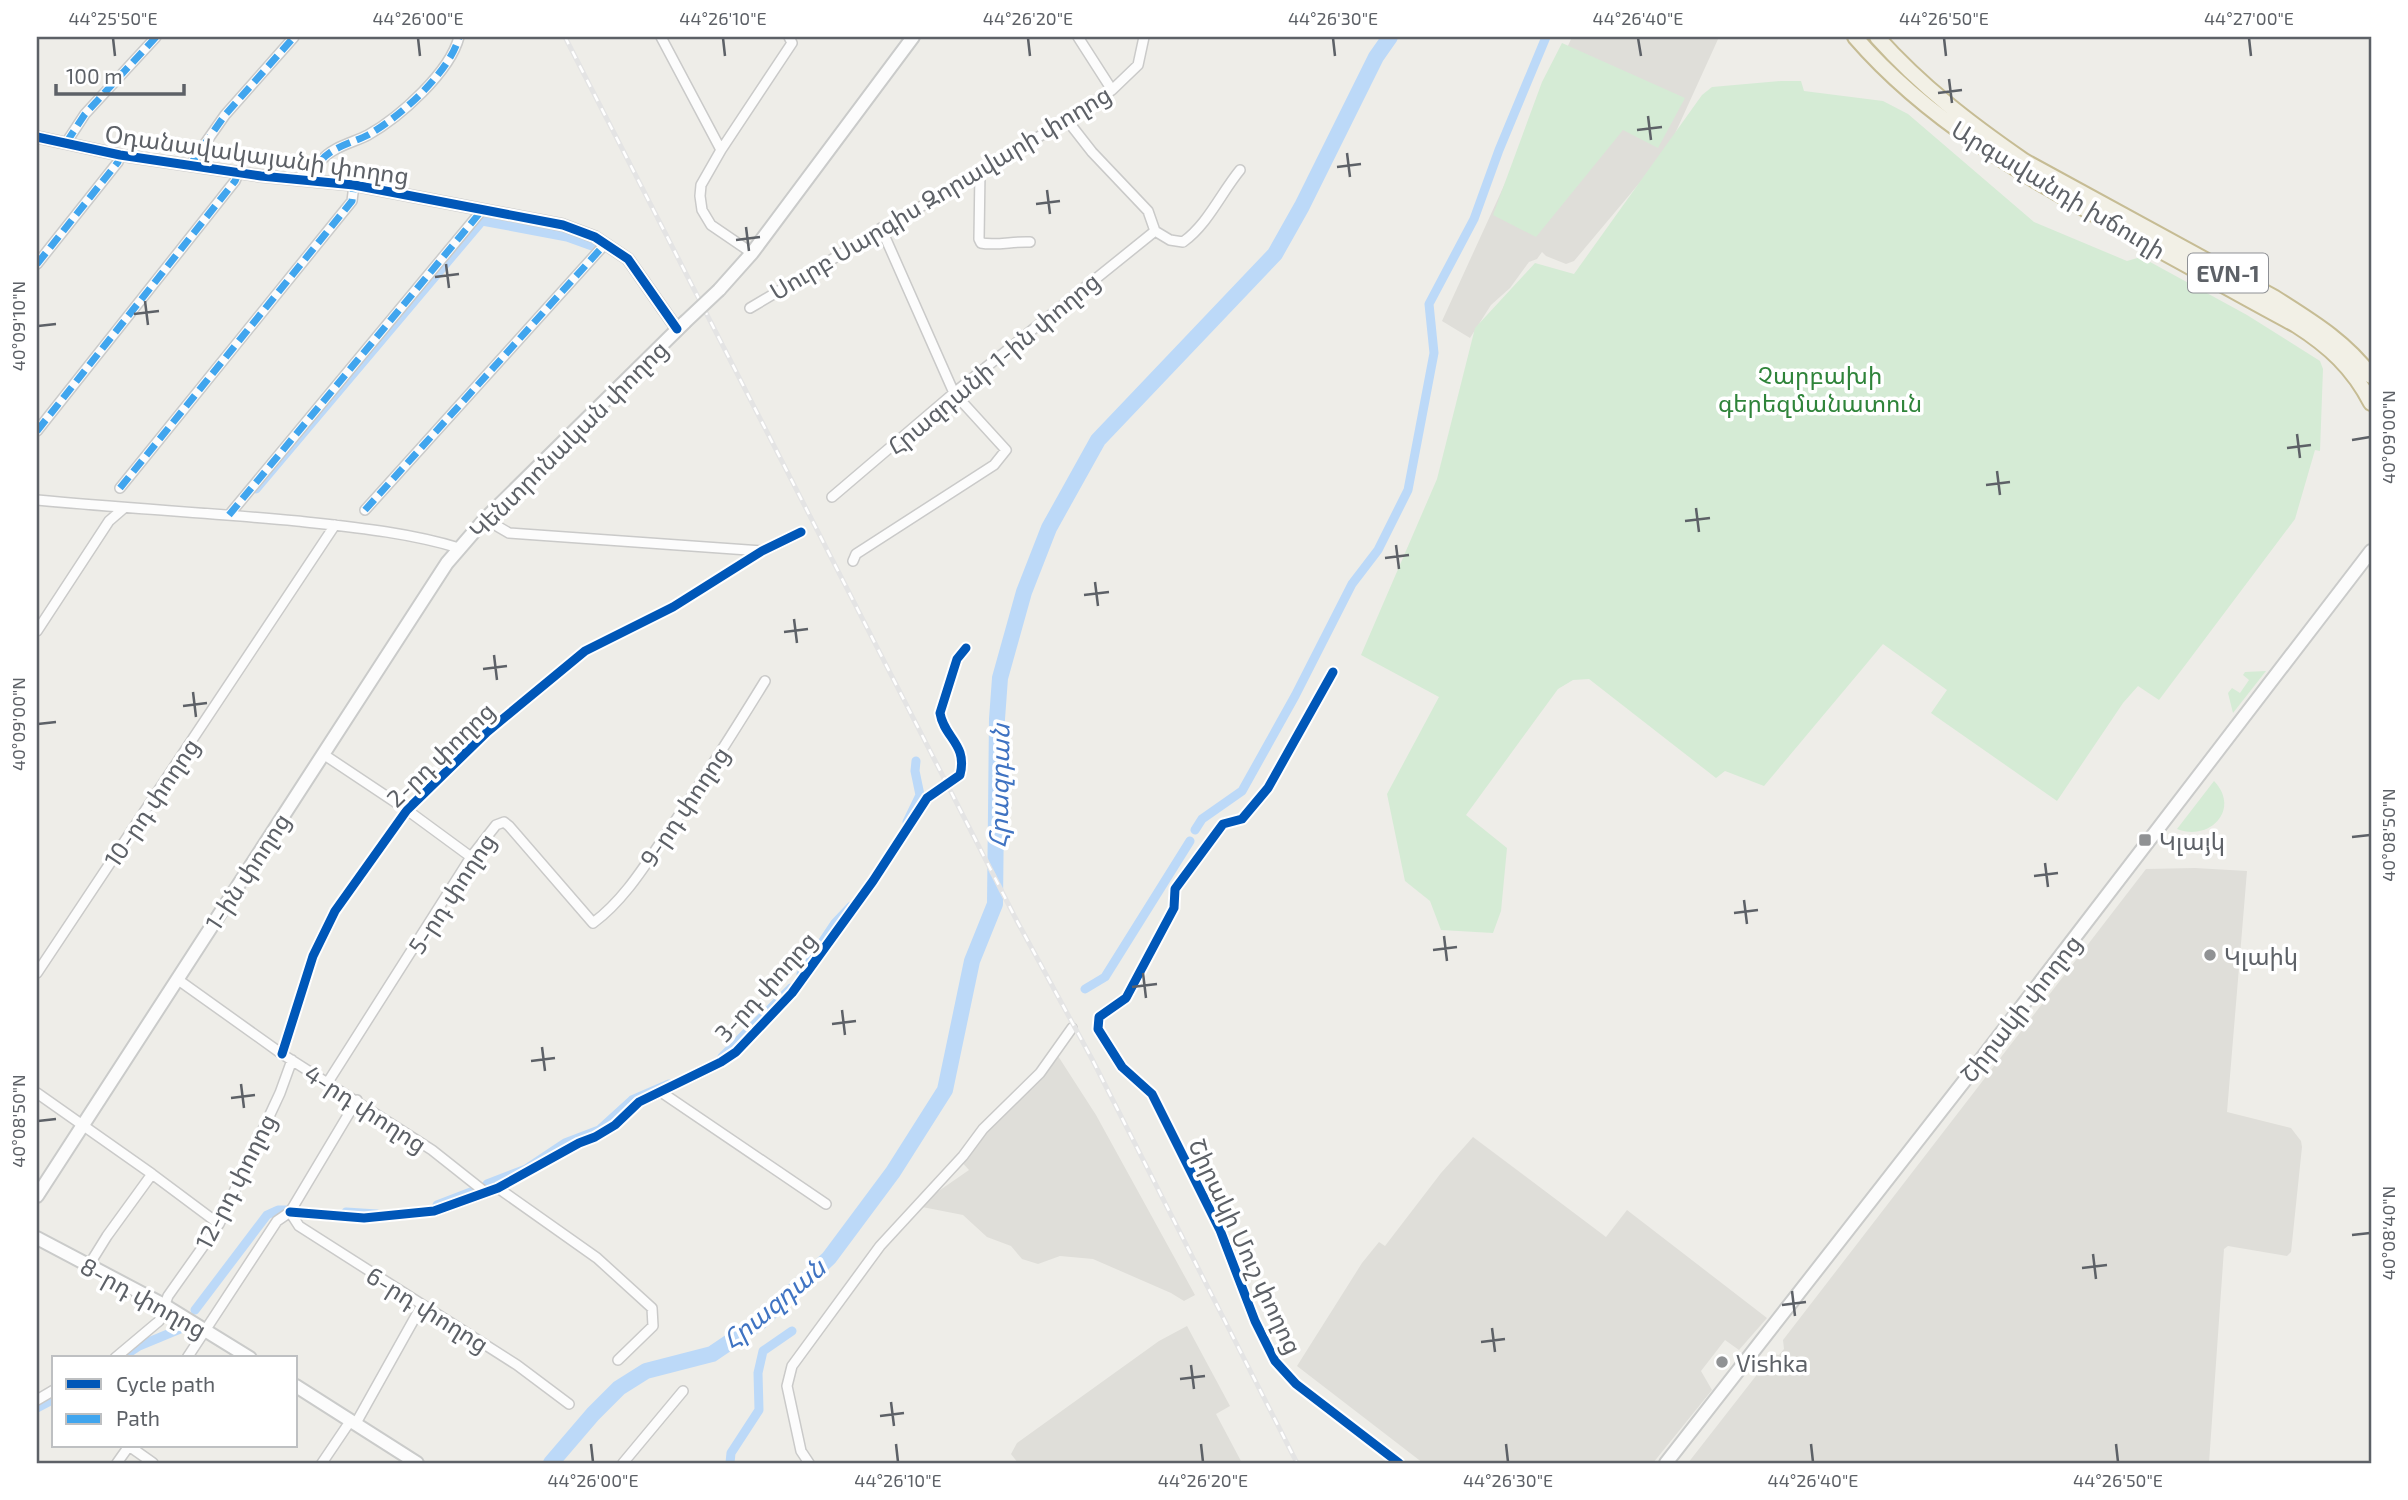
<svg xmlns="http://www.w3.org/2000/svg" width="2408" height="1500" font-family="'Exo 2','Noto Sans Armenian',sans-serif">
<rect width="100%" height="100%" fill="#eeede8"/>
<path fill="#dfded9" d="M 1572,37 L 1719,37 L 1668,149 L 1574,261 L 1566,264 L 1546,256 L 1542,252 L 1537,259 L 1529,262 L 1510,288 L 1491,305 L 1470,338 L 1442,321 Z
M 2195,868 L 2247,871 L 2227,1112 L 2291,1128 L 2301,1141 L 2302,1147 L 2291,1252 L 2287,1256 L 2228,1246 L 2224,1249 L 2209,1463 L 1688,1463 L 1773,1354 L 1779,1355 L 1784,1349 L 1783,1340 L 2146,869 Z
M 1058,1056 L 1096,1115 L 1195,1295 L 1184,1301 L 1171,1293 L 1093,1259 L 1060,1256 L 1038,1264 L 1022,1259 L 1011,1246 L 987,1237 L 963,1215 L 917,1206 L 969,1170 L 959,1159 L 1018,1102 Z
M 1473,1137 L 1606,1237 L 1627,1210 L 1767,1318 L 1739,1350 L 1725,1340 L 1701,1371 L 1712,1390 L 1653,1463 L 1423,1463 L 1297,1366 L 1362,1263 L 1379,1242 L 1385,1246 L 1441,1173 Z
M 1187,1326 L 1230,1406 L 1216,1414 L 1242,1463 L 1018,1463 L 1011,1454 L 1017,1443 L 1159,1341 Z"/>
<path fill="#d5ebd5" d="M 1562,43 L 1685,98 L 1658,148 L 1623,130 L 1536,237 L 1493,215 L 1542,82 Z
M 1781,81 L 1801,81 L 1804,91 L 1883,101 L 1908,114 L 2034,222 L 2127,261 L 2141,257 L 2247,315 L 2320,361 L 2323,369 L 2320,451 L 2315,450 L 2295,519 L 2159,700 L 2138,686 L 2123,703 L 2057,801 L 1931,713 L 1947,690 L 1883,644 L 1764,786 L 1725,771 L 1716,778 L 1589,679 L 1573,680 L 1558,689 L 1466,815 L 1507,848 L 1501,911 L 1493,933 L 1441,930 L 1430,901 L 1405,881 L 1387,794 L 1439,697 L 1361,655 L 1437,479 L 1475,328 L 1535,263 L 1574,274 L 1702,95 L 1712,87 Z
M 2266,671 L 2233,713 L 2228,693 L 2232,688 L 2240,693 L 2249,680 L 2243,675 L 2245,672 Z
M 2214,781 C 2241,809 2210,842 2177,829 Z"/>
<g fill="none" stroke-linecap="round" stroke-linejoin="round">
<path stroke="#bcd9f8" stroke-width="9" d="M 256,489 L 482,221 L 567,237 L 592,246
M 907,822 L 920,795 L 915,771 L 916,761
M 1195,830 L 1202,819 L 1242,791 L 1295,696 L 1352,584 L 1378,550 L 1408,490 L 1434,353 L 1429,304 L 1474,219 L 1499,150 L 1546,37
M 801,974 L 835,923 L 851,906
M 1085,989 L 1105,977 L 1190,841
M 722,1057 L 791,988
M 487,1184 L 526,1169 L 565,1143 L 599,1130 L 632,1100 L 669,1084
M 437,1205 L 476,1190
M 346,1212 L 377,1214
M 195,1310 L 267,1215 L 278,1210 L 288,1210
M 121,1358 L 139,1346 L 180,1329
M 37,1408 L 54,1399
M 730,1463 L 731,1453 L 759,1410 L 758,1373 L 763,1351 L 792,1331"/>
<path stroke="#bcd9f8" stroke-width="16" d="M 551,1463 L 593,1414 L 619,1388 L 646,1371 L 712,1354 L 761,1321 L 829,1258 L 893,1172 L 945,1090 L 972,961 L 995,904 L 997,719 L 1000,678 L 1024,592 L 1049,528 L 1098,440 L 1275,254 L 1302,206 L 1376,57 L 1390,37"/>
<defs>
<path id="minor" d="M 661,37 L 721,150
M 1078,37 L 1112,90
M 1067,120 L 1092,152 L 1148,211 L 1155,231 L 1170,240 L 1183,242 C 1208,224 1221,193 1240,170
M 66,143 L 85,114 L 156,37
M 190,165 L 225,115 L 294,37
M 980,170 L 979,239 L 981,243 C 996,246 1014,241 1030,242
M 314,181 C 316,175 318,166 321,161 C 331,147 355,142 368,135 C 400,117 450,72 459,37
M 752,253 L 711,225 L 702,210 L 700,196 L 701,185 L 721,150 L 792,43 L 789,37
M 37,264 L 118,162 L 120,155
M 750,308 L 1067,120 L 1112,90 L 1138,65 L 1144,37
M 37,431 L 235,181 L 239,172
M 120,488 L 352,201 L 354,185
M 832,497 L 954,393 L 1155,231
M 37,500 C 123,508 210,513 297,521 C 351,527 407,532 459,548
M 365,510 L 605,244
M 229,515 L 483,209
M 485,519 L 509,533 L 762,551
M 853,561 L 856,554 L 994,465 L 1006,450 L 954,393 L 881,228
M 37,631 L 109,521 L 124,508
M 1333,672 L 1268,788 L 1242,819 L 1223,824 L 1175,889 L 1174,908 L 1126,998 L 1099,1017 L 1098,1029 L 1122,1067 L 1152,1094 L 1220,1230 L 1255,1321 L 1275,1361 L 1296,1384 L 1399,1463
M 323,754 L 407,810 L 471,857
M 37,973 L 335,525
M 177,979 L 282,1054 L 432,1150 L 485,1192
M 282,1054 L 313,956 L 335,911 L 407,810 L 487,732 L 585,651 L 673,607 L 762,551 L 801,532
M 328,1082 L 471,857 L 496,825 L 504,822 L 509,826 L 593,923 C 623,901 644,867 665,836 C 700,785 733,733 765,681
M 661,1092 L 826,1204
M 37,1093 L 152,1174 L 219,1224
M 498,1188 L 597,1258 L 652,1308 L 653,1326 L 618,1360
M 290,1212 L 364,1218 L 434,1211 L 498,1188 L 579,1143 L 595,1137 L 615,1125 L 639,1102 L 721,1062 L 736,1052 L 792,993 L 873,881 L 927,798 L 960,775 C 968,744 944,738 940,713 L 957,659 L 966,648
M 290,1212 L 299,1226 L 517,1365 L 569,1404
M 89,1265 L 107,1236 L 152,1174
M 115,1358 L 159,1321 L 168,1296 L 219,1224 L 280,1093 L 292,1060
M 187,1358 L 277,1221 L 290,1212 L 357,1100
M 37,1400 L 54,1390
M 356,1423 L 422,1305
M 129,1446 L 153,1463
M 117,1463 L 129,1446
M 322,1463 L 351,1420
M 623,1463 L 683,1391
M 809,1463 L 801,1451 L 787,1386 L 792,1366 L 880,1246 L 963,1156 L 983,1129 L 1040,1073 L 1072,1028"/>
<path id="tertiary" d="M 37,137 L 120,155 L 261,176 L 354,185 L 563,225 L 595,237 L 628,259 L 677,329"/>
<path id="secondary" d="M 719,290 L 752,253 L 913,37
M 37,1196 L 447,563 L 485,519 L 685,322
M 37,1238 L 164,1305 L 250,1358
M 296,1386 L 417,1463
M 1666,1463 L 1976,1066 L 2371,551"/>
<path id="trunk" d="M 1855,37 C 1931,125 2033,180 2133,236 C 2188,265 2241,296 2296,325 C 2329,346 2353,368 2371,403
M 1877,37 C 1922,87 1969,123 2024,161 L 2275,298 C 2311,321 2345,341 2371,376"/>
</defs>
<use href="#minor" stroke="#cacac9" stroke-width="12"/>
<use href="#tertiary" stroke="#cacac9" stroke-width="14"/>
<use href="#secondary" stroke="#cacbca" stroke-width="16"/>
<use href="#trunk" stroke="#c6bc94" stroke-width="18"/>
<use href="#minor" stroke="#fcfcfc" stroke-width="9"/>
<use href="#tertiary" stroke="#fcfcfc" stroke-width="10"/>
<use href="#secondary" stroke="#fcfcfc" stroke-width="12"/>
<use href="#trunk" stroke="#f2f0e6" stroke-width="14"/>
<defs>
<path id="rail" d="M 565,37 L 1017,921 L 1092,1059 L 1297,1463"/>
</defs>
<use href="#rail" stroke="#e4e4e4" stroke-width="5"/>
<use href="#rail" stroke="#fff" stroke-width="2.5" stroke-dasharray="8" stroke-linecap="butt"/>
<defs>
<path id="secondary-bridge" d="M 685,322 L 719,290"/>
</defs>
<use href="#secondary-bridge" stroke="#cacbca" stroke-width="16" stroke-linecap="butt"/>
<use href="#secondary-bridge" stroke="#fcfcfc" stroke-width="12"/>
<path stroke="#40a5ee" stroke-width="7" stroke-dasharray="14 7" stroke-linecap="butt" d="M 66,143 L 85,114 L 156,37
M 190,165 L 225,115 L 294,37
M 314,181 C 316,175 318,166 321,161 C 331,147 355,142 368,135 C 400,117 450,72 459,37
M 37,264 L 118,162 L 120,155
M 37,431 L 235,181 L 239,172
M 120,488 L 352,201 L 354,185
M 365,510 L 605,244
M 229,515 L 483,209"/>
<defs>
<path id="cycleway" d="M 37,137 L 120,155 L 261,176 L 354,185 L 563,225 L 595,237 L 628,259 L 677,329
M 1333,672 L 1268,788 L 1242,819 L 1223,824 L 1175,889 L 1174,908 L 1126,998 L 1099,1017 L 1098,1029 L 1122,1067 L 1152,1094 L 1220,1230 L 1255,1321 L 1275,1361 L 1296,1384 L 1399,1463
M 282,1054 L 313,956 L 335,911 L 407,810 L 487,732 L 585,651 L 673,607 L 762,551 L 801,532
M 290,1212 L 364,1218 L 434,1211 L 498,1188 L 579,1143 L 595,1137 L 615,1125 L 639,1102 L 721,1062 L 736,1052 L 792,993 L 873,881 L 927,798 L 960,775 C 968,744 944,738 940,713 L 957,659 L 966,648"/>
</defs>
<use href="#cycleway" stroke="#fff" stroke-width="13"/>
<use href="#cycleway" stroke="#0057b8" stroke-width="9"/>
</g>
<path fill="none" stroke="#5d6167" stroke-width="2.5" d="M 113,38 L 115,56M 418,38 L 420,56M 723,38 L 725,56M 1028,38 L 1030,56M 1333,38 L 1335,56M 1638,38 L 1641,56M 1944,38 L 1946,56M 2249,38 L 2251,56M 1949,79 L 1952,103M 1938,93 L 1962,90M 1648,116 L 1651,140M 1637,130 L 1662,127M 1347,153 L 1350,177M 1337,167 L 1361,164M 1047,190 L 1050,214M 1036,204 L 1060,201M 746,227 L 749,251M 736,240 L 760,237M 446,264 L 449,288M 435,277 L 459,274M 145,301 L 148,325M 134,314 L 159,311M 38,326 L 56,324M 2297,434 L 2300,458M 2352,440 L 2370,437M 2287,448 L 2311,445M 1997,471 L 2000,495M 1986,485 L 2010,482M 1696,508 L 1699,532M 1685,521 L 1710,518M 1396,545 L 1399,569M 1385,558 L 1409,555M 1095,582 L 1098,606M 1084,595 L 1109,592M 794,619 L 797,643M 784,632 L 808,629M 494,655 L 497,680M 483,669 L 507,666M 193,692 L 196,717M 183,706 L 207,703M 38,724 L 56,722M 2352,837 L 2370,835M 2045,863 L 2048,887M 2034,876 L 2058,873M 1744,900 L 1747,924M 1734,913 L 1758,910M 1444,936 L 1447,961M 1433,950 L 1457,947M 1143,973 L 1146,998M 1132,987 L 1157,984M 842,1010 L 845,1035M 832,1024 L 856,1021M 542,1047 L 545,1071M 531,1061 L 555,1058M 241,1084 L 244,1108M 231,1098 L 255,1095M 38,1121 L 56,1119M 2352,1235 L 2370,1233M 2093,1254 L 2096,1279M 2082,1268 L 2107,1265M 1792,1291 L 1795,1316M 1782,1305 L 1806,1302M 1492,1328 L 1495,1352M 1481,1342 L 1505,1339M 1191,1365 L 1194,1389M 1180,1379 L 1205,1376M 891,1402 L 894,1426M 880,1416 L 904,1413M 591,1444 L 593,1462M 896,1444 L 898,1462M 1201,1444 L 1203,1462M 1506,1444 L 1508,1462M 1811,1444 L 1813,1462M 2116,1444 L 2118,1462"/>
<g fill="#909294" stroke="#fff" stroke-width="2.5">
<rect x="2138" y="833" width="14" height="14" rx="3.5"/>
<circle cx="2210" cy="955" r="7"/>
<circle cx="1722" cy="1362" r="7"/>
</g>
<g text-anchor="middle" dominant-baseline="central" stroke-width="7" stroke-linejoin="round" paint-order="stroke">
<rect fill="#fff" stroke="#8e9095" stroke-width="2" x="2188" y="253.5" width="80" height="39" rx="5"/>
<g font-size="23" font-weight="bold" fill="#5d6167">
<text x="2228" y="273">EVN-1</text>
</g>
<g font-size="24" fill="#5d6167" stroke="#fff">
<text transform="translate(257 154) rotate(8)">Օդանավակայանի փողոց</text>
<text transform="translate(2059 189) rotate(31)">Արգավանդի խճուղի</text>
<text transform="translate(940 192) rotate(-31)">Սուրբ Սարգիս Զորավարի փողոց</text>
<text transform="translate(993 363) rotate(-40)">Հրազդանի 1-ին փողոց</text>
<text transform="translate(568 439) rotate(-45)">Կենտրոնական փողոց</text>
<text transform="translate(440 754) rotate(-44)">2-րդ փողոց</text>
<text transform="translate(151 802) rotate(-56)">10-րդ փողոց</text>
<text transform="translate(684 806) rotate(-56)">9-րդ փողոց</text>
<text transform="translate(247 871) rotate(-57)">1-ին փողոց</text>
<text transform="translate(451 893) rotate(-57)">5-րդ փողոց</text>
<text transform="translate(765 986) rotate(-48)">3-րդ փողոց</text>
<text transform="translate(2020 1008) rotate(-52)">Շիրակի փողոց</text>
<text transform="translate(366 1108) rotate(33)">4-րդ փողոց</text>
<text transform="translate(235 1181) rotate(-63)">12-րդ փողոց</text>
<text transform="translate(1246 1246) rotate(65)">Շիրակի Մուշ փողոց</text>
<text transform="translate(144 1297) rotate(29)">8-րդ փողոց</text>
<text transform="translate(428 1309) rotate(32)">6-րդ փողոց</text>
</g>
<g font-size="24" fill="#2f843a" stroke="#fff">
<text x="1820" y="374">Չարբախի<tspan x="1820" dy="28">գերեզմանատուն</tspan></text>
</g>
<g font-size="24" fill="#5d6167" stroke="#fff" text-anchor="start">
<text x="2159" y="840">Կլայկ</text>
<text x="2224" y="955">Կլաիկ</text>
<text x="1736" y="1362">Vishka</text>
</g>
<g font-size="26" font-style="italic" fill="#3f73c2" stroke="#fff">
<text transform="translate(998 786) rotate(-89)">Հրազդան</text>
<text transform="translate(773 1303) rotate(-40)">Հրազդան</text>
</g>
</g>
<rect width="2408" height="1500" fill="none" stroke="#ffffff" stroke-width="77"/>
<rect x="52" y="1356" width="245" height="91" fill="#ffffff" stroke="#bec0c2" stroke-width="2"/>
<rect x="66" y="1379" width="35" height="10" fill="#0057b8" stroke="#bec0c2" stroke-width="2"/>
<text x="116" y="1392" font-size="21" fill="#5d6167">Cycle path</text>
<rect x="66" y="1414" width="35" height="10" fill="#40a5ee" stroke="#bec0c2" stroke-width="2"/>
<text x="116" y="1426" font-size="21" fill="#5d6167">Path</text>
<path d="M56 84v10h128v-10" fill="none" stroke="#5d6167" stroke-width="3.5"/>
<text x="66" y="84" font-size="21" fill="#5d6167" stroke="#ffffff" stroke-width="5" paint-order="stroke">100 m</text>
<rect x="38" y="38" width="2332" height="1424" fill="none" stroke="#5d6167" stroke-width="2.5"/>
<g font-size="18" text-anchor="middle" fill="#5d6167">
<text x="113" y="25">44°25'50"E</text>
<text x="418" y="25">44°26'00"E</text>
<text x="723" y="25">44°26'10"E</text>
<text x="1028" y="25">44°26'20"E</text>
<text x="1333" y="25">44°26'30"E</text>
<text x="1638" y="25">44°26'40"E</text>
<text x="1944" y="25">44°26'50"E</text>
<text x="2249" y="25">44°27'00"E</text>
<text transform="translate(19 326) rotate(-90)" y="6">40°09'10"N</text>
<text transform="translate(2389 437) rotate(-90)" y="6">40°09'00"N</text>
<text transform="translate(19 724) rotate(-90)" y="6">40°09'00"N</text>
<text transform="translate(2389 835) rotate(-90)" y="6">40°08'50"N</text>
<text transform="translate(19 1121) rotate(-90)" y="6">40°08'50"N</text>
<text transform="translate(2389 1233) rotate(-90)" y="6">40°08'40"N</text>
<text x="593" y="1487">44°26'00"E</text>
<text x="898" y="1487">44°26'10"E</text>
<text x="1203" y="1487">44°26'20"E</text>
<text x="1508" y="1487">44°26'30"E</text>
<text x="1813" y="1487">44°26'40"E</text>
<text x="2118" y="1487">44°26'50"E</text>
</g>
</svg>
